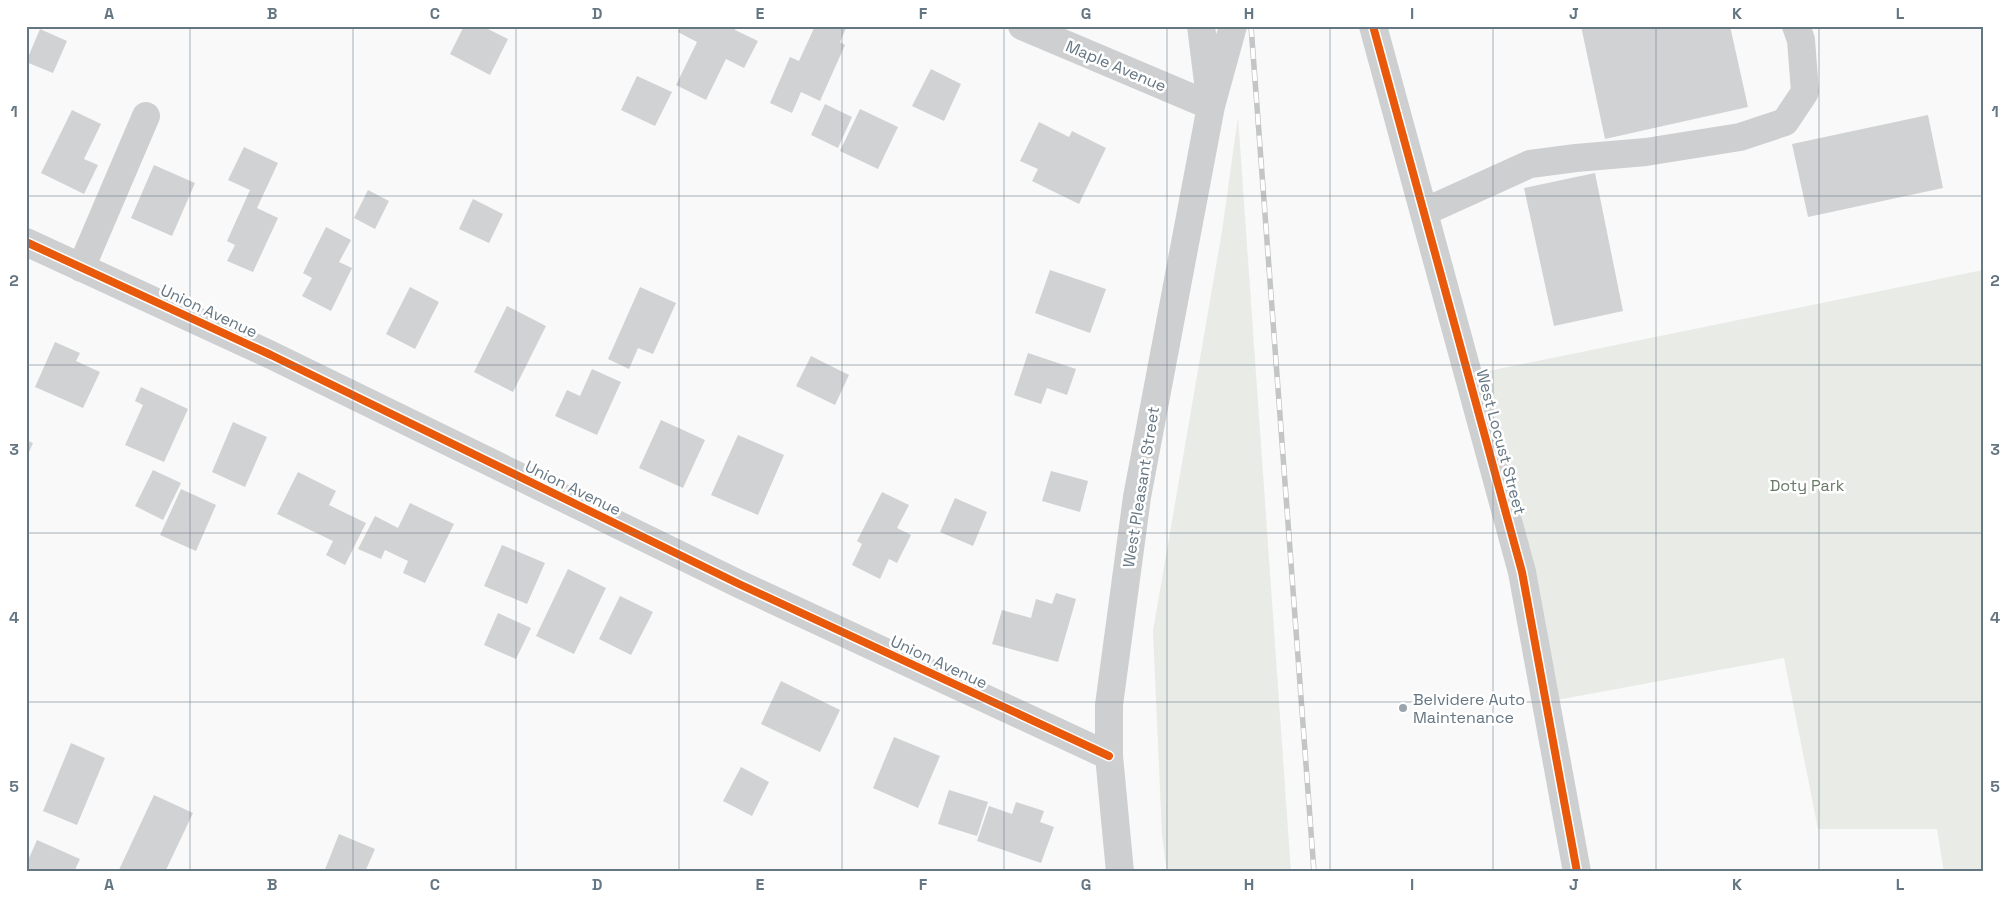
<svg xmlns="http://www.w3.org/2000/svg" width="2009" height="898" font-family="'Space Grotesk',sans-serif">
<rect width="100%" height="100%" fill="#f9f9f9"/>
<path fill="#e8ebe6" d="M 1238,117 L 1291,872 L 1167,872 L 1162,835 L 1153,631 L 1222,231 Z
M 1983,270 L 1983,872 L 1944,872 L 1937,829 L 1818,829 L 1784,658 L 1546,702 L 1469,375 Z"/>
<path fill="#d0d2d3" d="M 464,26 L 482,26 L 508,39 L 490,75 L 450,54 Z
M 681,26 L 737,26 L 735,30 L 758,41 L 744,68 L 726,59 L 706,100 L 676,85 L 697,42 L 678,32 Z
M 815,26 L 847,26 L 840,42 L 845,45 L 820,101 L 801,92 L 792,113 L 770,103 L 790,57 L 799,61 Z
M 1581,26 L 1730,26 L 1748,107 L 1605,139 Z
M 40,29 L 67,41 L 53,73 L 26,62 Z
M 931,69 L 961,84 L 944,121 L 912,106 Z
M 637,76 L 672,92 L 655,126 L 621,110 Z
M 825,104 L 852,117 L 838,148 L 811,135 Z
M 860,109 L 898,127 L 878,169 L 840,151 Z
M 72,110 L 101,124 L 84,159 L 98,165 L 84,194 L 41,173 Z
M 1928,115 L 1943,188 L 1808,217 L 1792,144 Z
M 1039,122 L 1069,137 L 1072,131 L 1106,148 L 1079,204 L 1032,181 L 1038,169 L 1020,161 Z
M 244,147 L 278,163 L 257,208 L 278,218 L 253,272 L 227,261 L 235,245 L 227,241 L 250,190 L 228,180 Z
M 154,165 L 195,183 L 172,236 L 131,218 Z
M 1595,173 L 1623,311 L 1554,326 L 1524,188 Z
M 368,190 L 389,201 L 375,229 L 354,218 Z
M 473,199 L 503,214 L 489,243 L 459,229 Z
M 326,227 L 351,240 L 339,262 L 352,268 L 331,311 L 302,296 L 312,278 L 303,273 Z
M 1050,270 L 1106,289 L 1090,333 L 1035,313 Z
M 410,287 L 439,302 L 415,349 L 386,334 Z
M 640,287 L 676,303 L 653,354 L 638,348 L 629,369 L 608,359 Z
M 507,306 L 546,326 L 513,392 L 474,372 Z
M 55,342 L 80,353 L 76,361 L 100,372 L 83,408 L 35,387 Z
M 1028,353 L 1076,369 L 1067,395 L 1047,388 L 1041,404 L 1014,395 Z
M 811,356 L 849,375 L 835,405 L 796,386 Z
M 592,369 L 621,382 L 597,435 L 555,416 L 567,390 L 580,396 Z
M 141,387 L 188,409 L 164,462 L 125,445 L 143,405 L 135,401 Z
M 661,420 L 705,440 L 683,488 L 639,468 Z
M 233,422 L 267,437 L 245,487 L 212,472 Z
M 738,435 L 784,455 L 758,515 L 711,495 Z
M 26,440 L 33,443 L 26,459 Z
M 153,470 L 181,483 L 163,520 L 135,506 Z
M 1051,471 L 1088,481 L 1080,512 L 1042,501 Z
M 298,472 L 336,491 L 329,505 L 366,523 L 345,565 L 326,555 L 333,541 L 277,514 Z
M 181,489 L 216,505 L 196,551 L 160,535 Z
M 882,492 L 909,505 L 897,528 L 911,535 L 897,563 L 889,559 L 880,579 L 852,565 L 862,544 L 857,541 Z
M 955,498 L 987,512 L 973,546 L 940,532 Z
M 410,503 L 454,524 L 425,583 L 403,573 L 408,561 L 385,550 L 381,559 L 358,549 L 375,516 L 398,528 Z
M 502,545 L 545,563 L 527,604 L 484,586 Z
M 568,569 L 606,588 L 574,654 L 536,636 Z
M 1056,593 L 1076,599 L 1058,662 L 992,644 L 1002,610 L 1031,618 L 1036,599 L 1052,604 Z
M 620,596 L 653,612 L 631,655 L 599,639 Z
M 498,613 L 531,628 L 516,659 L 484,645 Z
M 781,681 L 840,710 L 820,752 L 761,724 Z
M 894,737 L 940,756 L 918,808 L 873,788 Z
M 71,743 L 105,758 L 77,825 L 43,811 Z
M 741,767 L 769,782 L 752,816 L 723,801 Z
M 949,790 L 988,802 L 977,836 L 938,824 Z
M 154,795 L 193,813 L 165,872 L 118,872 Z
M 1016,802 L 1044,811 L 1040,822 L 1054,827 L 1041,863 L 977,841 L 989,806 L 1012,814 Z
M 339,834 L 375,849 L 365,872 L 324,872 Z
M 37,840 L 80,859 L 74,872 L 26,872 L 26,865 Z"/>
<g fill="none" stroke-linecap="round" stroke-linejoin="round">
<path stroke="#cecfd0" stroke-width="28" d="M 1022,26 L 1211,106 L 1201,26
M 1373,26 L 1522,572 L 1577,872
M 1424,212 L 1530,164 L 1576,158 L 1646,152 L 1740,137 L 1785,122 L 1805,92 L 1801,40 L 1796,26
M 26,242 L 271,355 L 739,584 L 1109,756
M 81,268 L 146,116
M 1120,872 L 1109,756 L 1109,705 L 1137,497 L 1211,106 L 1233,26"/>
<defs>
<path id="rail" d="M 1251,26 L 1314,872"/>
</defs>
<use href="#rail" stroke="#c3c5c6" stroke-width="5.5"/>
<use href="#rail" stroke="#fff" stroke-width="4" stroke-dasharray="11" stroke-linecap="butt"/>
<defs>
<path id="cycleway" d="M 1373,26 L 1522,572 L 1577,872
M 26,242 L 271,355 L 739,584 L 1109,756"/>
</defs>
<use href="#cycleway" stroke="#fff" stroke-width="11"/>
<use href="#cycleway" stroke="#e8590c" stroke-width="8"/>
</g>
<path fill="none" stroke="#657683" stroke-width="1" stroke-opacity="0.55" d="M 190,26 L 190,872M 353,26 L 353,872M 516,26 L 516,872M 679,26 L 679,872M 842,26 L 842,872M 1004,26 L 1004,872M 1167,26 L 1167,872M 1330,26 L 1330,872M 1493,26 L 1493,872M 1656,26 L 1656,872M 1819,26 L 1819,872M 26,196 L 1983,196M 26,365 L 1983,365M 26,533 L 1983,533M 26,702 L 1983,702"/>
<circle fill="#99a4ac" stroke="#fff" stroke-width="2" cx="1403" cy="708" r="5"/>
<g text-anchor="middle" dominant-baseline="central" stroke-width="5" stroke-linejoin="round" paint-order="stroke">
<g font-size="16" fill="#657683" stroke="#fff">
<text transform="translate(1116 66) rotate(23)">Maple Avenue</text>
<text transform="translate(209 311) rotate(25)">Union Avenue</text>
<text transform="translate(1501 442) rotate(75)">West Locust Street</text>
<text transform="translate(1141 487) rotate(-81)">West Pleasant Street</text>
<text transform="translate(573 488) rotate(26)">Union Avenue</text>
<text transform="translate(939 662) rotate(25)">Union Avenue</text>
</g>
<g font-size="16" fill="#687a64" stroke="#fff">
<text x="1807" y="485">Doty Park</text>
</g>
<g font-size="16" fill="#657683" stroke="#fff" text-anchor="start">
<text x="1413" y="699">Belvidere Auto<tspan x="1413" dy="18">Maintenance</tspan></text>
</g>
</g>
<rect width="2009" height="898" fill="none" stroke="#ffffff" stroke-width="55"/>
<rect x="28" y="28" width="1954" height="842" fill="none" stroke="#657683" stroke-width="2"/>
<g font-size="16" text-anchor="middle" font-weight="bold" fill="#657683">
<text x="109" y="19">A</text>
<text x="272" y="19">B</text>
<text x="435" y="19">C</text>
<text x="597" y="19">D</text>
<text x="760" y="19">E</text>
<text x="923" y="19">F</text>
<text x="1086" y="19">G</text>
<text x="1249" y="19">H</text>
<text x="1412" y="19">I</text>
<text x="1574" y="19">J</text>
<text x="1737" y="19">K</text>
<text x="1900" y="19">L</text>
<text x="14" y="117">1</text>
<text x="1995" y="117">1</text>
<text x="14" y="286">2</text>
<text x="1995" y="286">2</text>
<text x="14" y="455">3</text>
<text x="1995" y="455">3</text>
<text x="14" y="623">4</text>
<text x="1995" y="623">4</text>
<text x="14" y="792">5</text>
<text x="1995" y="792">5</text>
<text x="109" y="890">A</text>
<text x="272" y="890">B</text>
<text x="435" y="890">C</text>
<text x="597" y="890">D</text>
<text x="760" y="890">E</text>
<text x="923" y="890">F</text>
<text x="1086" y="890">G</text>
<text x="1249" y="890">H</text>
<text x="1412" y="890">I</text>
<text x="1574" y="890">J</text>
<text x="1737" y="890">K</text>
<text x="1900" y="890">L</text>
</g>
</svg>
